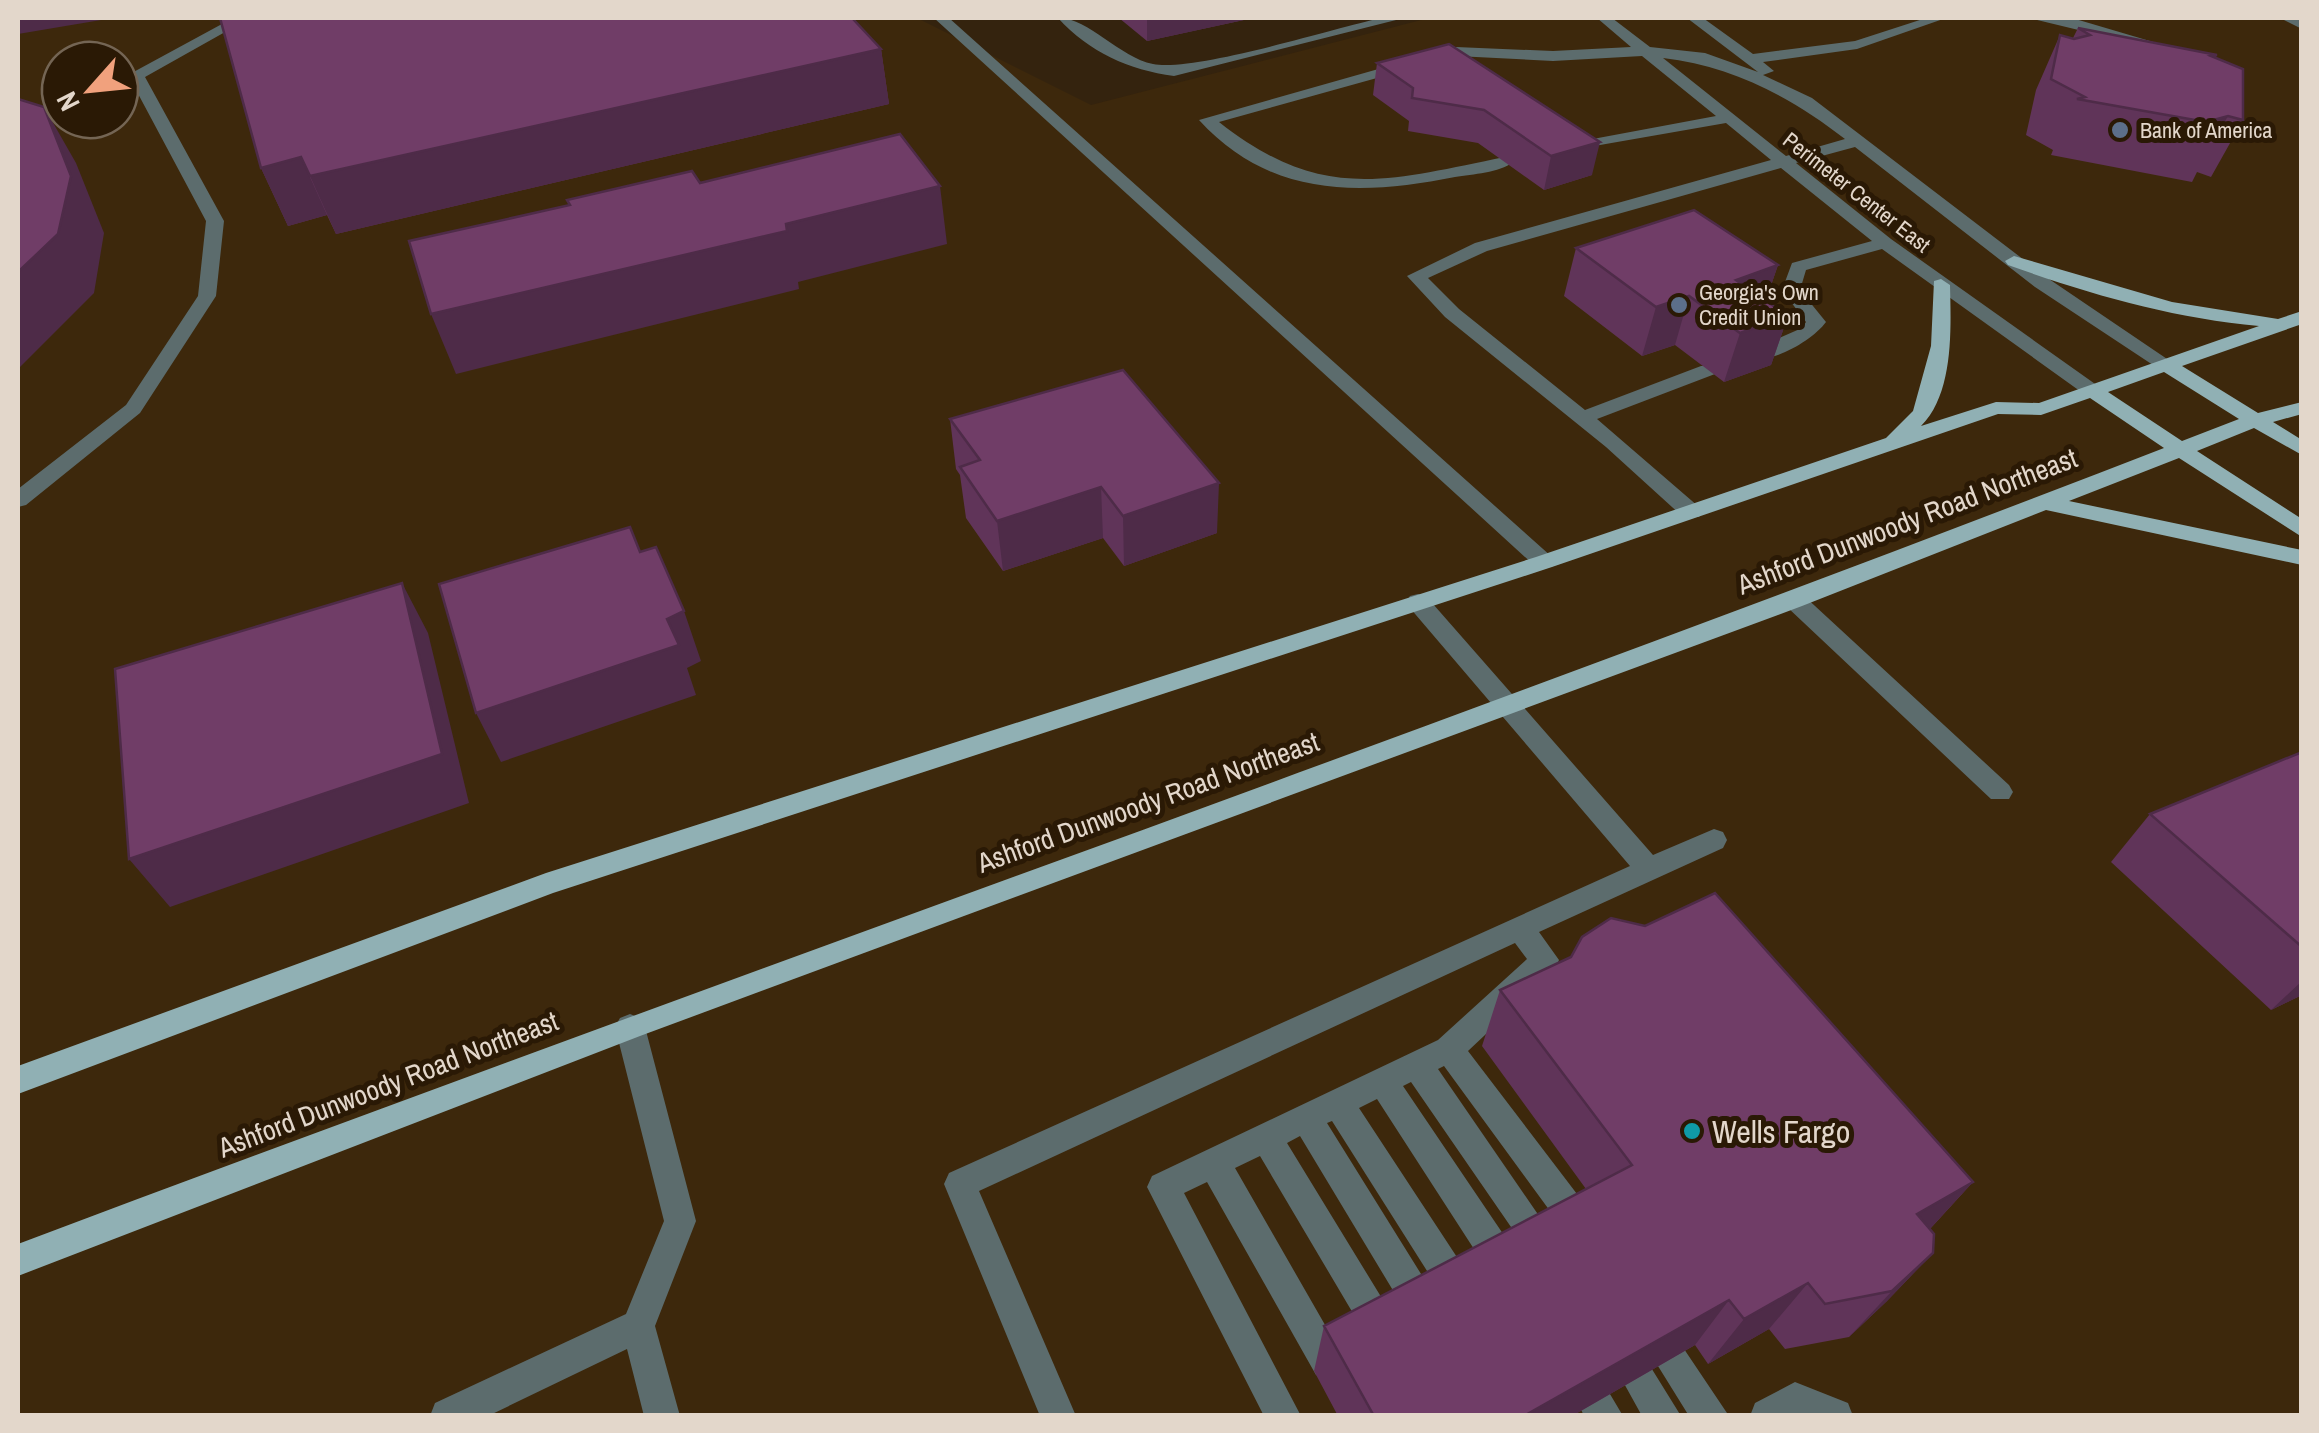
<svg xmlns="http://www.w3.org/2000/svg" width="2319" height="1433" font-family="'Archivo Narrow',sans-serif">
<rect width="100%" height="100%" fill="#34230e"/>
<path fill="#3d280c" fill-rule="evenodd" d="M 18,18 L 917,18 L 1091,105 L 1429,18 L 2301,18 L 2301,1415 L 18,1415 ZM 60,60 L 120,60 L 120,120 L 60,120 Z"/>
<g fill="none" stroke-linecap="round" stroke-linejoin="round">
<path fill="#5c6c6d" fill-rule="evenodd" d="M 233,18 L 250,18 L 145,77 L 224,221 L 216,296 L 140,413 L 26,505 L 18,507 L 18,489 L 126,405 L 198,296 L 206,221 L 128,75 Z
M 934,18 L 949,18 L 1552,557 L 1555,562 L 1552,567 L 1536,567 Z
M 1058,18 C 1086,16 1119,57 1153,64 C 1195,72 1331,29 1381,18 L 1404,18 L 1174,76 C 1129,70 1089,52 1058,18 Z
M 1597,18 L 1612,18 L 1650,47 L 1705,53 L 1758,72 L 1687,18 L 1703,18 L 1753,54 L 1855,41 L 1926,18 L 1946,18 L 1857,49 L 1763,62 L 1774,71 L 1763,75 L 1812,98 L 2049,279 L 2173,363 L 2170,367 L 2156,367 L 2035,287 L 1855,147 L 1796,163 L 1891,239 L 2098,386 L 2098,394 L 2084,394 L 1882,249 L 1806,270 L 1800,290 L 1826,322 C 1812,341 1773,363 1749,359 L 1749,351 L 1802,328 L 1806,322 L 1782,290 L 1792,263 L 1872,241 L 1781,168 L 1487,251 L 1428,278 L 1459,309 L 1585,410 L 1701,366 L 1715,366 L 1715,374 L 1597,419 L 1699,507 L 1702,512 L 1699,517 L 1683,517 L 1606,447 L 1445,317 L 1407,276 L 1475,243 L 1771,160 L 1726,123 L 1560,152 L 1558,149 L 1566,144 L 1716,116 L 1642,56 L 1553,61 L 1456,56 L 1219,122 C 1322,203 1386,181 1505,157 L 1513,162 C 1499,173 1473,174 1455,177 C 1360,196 1270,198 1199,120 L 1456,47 L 1553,51 L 1631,47 ZM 1663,58 C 1732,66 1791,97 1845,139 L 1786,156 Z
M 2029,18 L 2072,18 L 2160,44 L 2153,48 Z
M 2280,18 L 2302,19 L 2302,29 Z
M 1794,592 L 1802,594 L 2009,785 L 2013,792 L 2009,799 L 1991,799 L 1786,606 L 1782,600 Z
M 1418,594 L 1426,596 L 1653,855 L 1714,829 L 1723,832 L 1727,840 L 1723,848 L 1539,932 L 1559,960 L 1555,969 L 1468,1051 L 1593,1215 L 1597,1226 L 1593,1237 L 1581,1242 L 1569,1237 L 1444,1066 L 1438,1069 L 1559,1245 L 1555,1256 L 1543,1261 L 1531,1256 L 1411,1082 L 1403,1086 L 1518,1256 L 1523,1268 L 1518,1280 L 1506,1285 L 1494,1280 L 1377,1099 L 1359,1108 L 1472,1280 L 1477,1292 L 1472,1304 L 1460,1309 L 1448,1304 L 1332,1121 L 1327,1123 L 1436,1298 L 1441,1310 L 1436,1322 L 1424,1327 L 1412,1322 L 1300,1136 L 1287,1143 L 1394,1318 L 1399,1330 L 1394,1342 L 1382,1347 L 1370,1342 L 1260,1156 L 1235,1168 L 1340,1351 L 1345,1363 L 1340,1375 L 1328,1380 L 1316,1375 L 1207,1182 L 1184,1193 L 1301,1416 L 1264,1416 L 1147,1187 L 1152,1176 L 1438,1040 L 1527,959 L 1515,943 L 979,1191 L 1076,1416 L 1040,1416 L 944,1184 L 949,1173 L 1630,866 L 1410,608 L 1406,602 L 1410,596 Z
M 630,1014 L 640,1018 L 645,1027 L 696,1221 L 655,1326 L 680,1416 L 644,1416 L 627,1349 L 488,1416 L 430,1416 L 435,1403 L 626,1314 L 664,1221 L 615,1027 L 620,1018 Z
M 1670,1341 L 1682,1346 L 1729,1416 L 1689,1416 L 1653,1358 L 1658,1346 Z
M 1638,1361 L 1650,1366 L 1681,1416 L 1642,1416 L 1621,1378 L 1626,1366 Z
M 1795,1382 L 1848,1403 L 1853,1416 L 1750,1416 L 1755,1403 Z
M 1595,1383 L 1607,1389 L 1623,1416 L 1584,1416 L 1577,1401 L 1583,1389 Z"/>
<path fill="#90b0b4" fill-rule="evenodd" d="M 2014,256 L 2172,302 L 2278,319 L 2302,311 L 2302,324 L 2182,366 L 2258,413 L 2302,402 L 2302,414 L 2273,422 L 2302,440 L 2302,455 L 2254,428 L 2197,451 L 2302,519 L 2302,537 L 2179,458 L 2069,501 L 2302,550 L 2302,565 L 2046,510 L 1802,606 L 640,1036 L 18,1276 L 18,1244 C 732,975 1453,723 2164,448 L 2090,398 L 2041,415 L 1998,414 L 1552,567 L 553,893 L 18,1094 L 18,1066 L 546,873 L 1536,557 L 1886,438 L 1913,411 L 1931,346 L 1934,281 L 1941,279 L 1950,285 C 1951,329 1954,393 1921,426 L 1996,402 L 2039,403 L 2259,326 C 2172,318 2089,294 2008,265 L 2005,261 ZM 2164,372 L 2239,419 L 2182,441 L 2108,392 Z"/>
</g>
<path fill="#603459" d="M 1119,18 L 1253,18 L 1147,41 Z
M 2078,28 L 2215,58 L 2243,120 L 2211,177 L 2197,172 L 2192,182 L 2051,155 L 2053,150 L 2026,135 L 2036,90 L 2060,35 L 2073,38 Z
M 1449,44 L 1592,175 L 1544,190 L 1478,143 L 1408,131 L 1409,121 L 1373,95 L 1377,63 Z
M 881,49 L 889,104 L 336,234 L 327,215 L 288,226 L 261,168 Z
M 1576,248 L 1778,265 L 1766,300 L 1788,316 L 1771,365 L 1724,382 L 1675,345 L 1642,356 L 1564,296 Z
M 950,419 L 1217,533 L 1124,566 L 1103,538 L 1003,571 L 966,518 L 960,475 L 956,469 Z
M 2302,752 L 2302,995 L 2271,1010 L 2111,862 L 2150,814 Z
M 1500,990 L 1973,1182 L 1930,1229 L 1933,1253 L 1887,1301 L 1849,1337 L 1785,1349 L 1769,1329 L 1708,1364 L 1695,1345 L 1572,1416 L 1338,1416 L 1314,1371 L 1324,1326 L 1586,1189 L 1482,1046 Z"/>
<path fill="#4e2b48" d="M 18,18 L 113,18 L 18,34 Z
M 1147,18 L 1253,18 L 1147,41 Z
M 881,49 L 889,104 L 336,234 L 310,176 Z
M 44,107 L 76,163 L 104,233 L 94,293 L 18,369 L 18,272 Z
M 2228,116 L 2223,125 L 2213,120 Z
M 1600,142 L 1592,175 L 1544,190 L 1551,156 Z
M 301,157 L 327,215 L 288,226 L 261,168 Z
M 940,186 L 947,244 L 798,282 L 799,289 L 456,374 L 431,314 Z
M 1778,265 L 1761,314 L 1736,280 Z
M 1689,296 L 1675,345 L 1642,356 L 1656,307 Z
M 1788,316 L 1771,365 L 1724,382 L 1740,333 Z
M 1219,483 L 1217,533 L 1124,566 L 1123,516 Z
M 1101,487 L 1103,538 L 1003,571 L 997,521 Z
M 402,583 L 428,633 L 469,803 L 170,907 L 129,859 Z
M 684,611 L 701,661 L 687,668 L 696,695 L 501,762 L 476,713 Z
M 2302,981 L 2302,995 L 2271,1010 Z
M 1973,1182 L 1927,1232 L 1917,1214 Z
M 1933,1253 L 1887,1301 L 1849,1337 L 1892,1291 Z
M 1808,1283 L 1769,1329 L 1708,1364 L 1744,1319 Z
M 1729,1300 L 1695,1345 L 1572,1416 L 1524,1416 Z"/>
<path fill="#703d67" stroke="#4e2b48" stroke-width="2.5" d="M 220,18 L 852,18 L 881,49 L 310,176 L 301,157 L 261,168 Z
M 2078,28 L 2217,55 L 2211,56 L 2243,69 L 2243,120 L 2228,116 L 2213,120 L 2223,125 L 2077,99 L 2085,97 L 2051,79 L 2060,35 L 2074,39 L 2090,35 Z
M 1449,44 L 1600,142 L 1551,156 L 1484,110 L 1412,98 L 1413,88 L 1377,63 Z
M 18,99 L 44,107 L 71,176 L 58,234 L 18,272 Z
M 900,134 L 940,186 L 786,224 L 787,231 L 431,314 L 409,241 L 570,205 L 567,200 L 692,171 L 700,183 Z
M 1694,210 L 1778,265 L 1736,280 L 1788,316 L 1740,333 L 1689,296 L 1656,307 L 1576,248 Z
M 1123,370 L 1219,483 L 1123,516 L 1101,487 L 997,521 L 960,467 L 980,460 L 950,419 Z
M 630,527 L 640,552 L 656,547 L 684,611 L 667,619 L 679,645 L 476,713 L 439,584 Z
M 402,583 L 442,754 L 129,859 L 115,669 Z
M 2302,752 L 2302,947 L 2150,814 Z
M 1715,893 L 1973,1182 L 1917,1214 L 1934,1234 L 1933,1253 L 1892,1291 L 1825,1304 L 1808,1283 L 1744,1319 L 1729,1300 L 1524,1416 L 1374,1416 L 1324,1326 L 1632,1165 L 1500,990 L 1571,957 L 1582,937 L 1611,918 L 1645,926 Z"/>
<g fill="#5c6f8a" stroke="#2a1905" stroke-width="4">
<circle cx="2120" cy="130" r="10"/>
<circle cx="1679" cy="305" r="10"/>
</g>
<circle fill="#0f9aa8" stroke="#2a1905" stroke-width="4" cx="1692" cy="1131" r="10"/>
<g text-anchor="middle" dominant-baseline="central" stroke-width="10" stroke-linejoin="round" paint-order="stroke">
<g font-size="22" fill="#e3d7cb" stroke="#2a1905" text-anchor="start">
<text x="2140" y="130">Bank of America</text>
<text x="1699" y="292">Georgia's Own<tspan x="1699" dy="25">Credit Union</tspan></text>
</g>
<g font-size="22" fill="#e3d7cb" stroke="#2a1905">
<text transform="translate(1857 192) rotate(38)">Perimeter Center East</text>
</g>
<g font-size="28" fill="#e3d7cb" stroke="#2a1905">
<text transform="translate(1907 521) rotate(-21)">Ashford Dunwoody Road Northeast</text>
<text transform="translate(1148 802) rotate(-20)">Ashford Dunwoody Road Northeast</text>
<text transform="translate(388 1084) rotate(-21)">Ashford Dunwoody Road Northeast</text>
</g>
<g font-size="32" fill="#e3d7cb" stroke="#2a1905" text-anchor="start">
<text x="1712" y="1131">Wells Fargo</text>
</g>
</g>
<rect width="2319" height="1433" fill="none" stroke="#e3d7cb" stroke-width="40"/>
<g transform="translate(90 90) rotate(243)"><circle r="48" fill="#2a1905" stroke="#746554" stroke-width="2.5"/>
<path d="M0-8L18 38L0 25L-18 38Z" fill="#f1a17d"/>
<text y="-15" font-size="28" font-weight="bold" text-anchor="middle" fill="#e3d7cb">N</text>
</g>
</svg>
